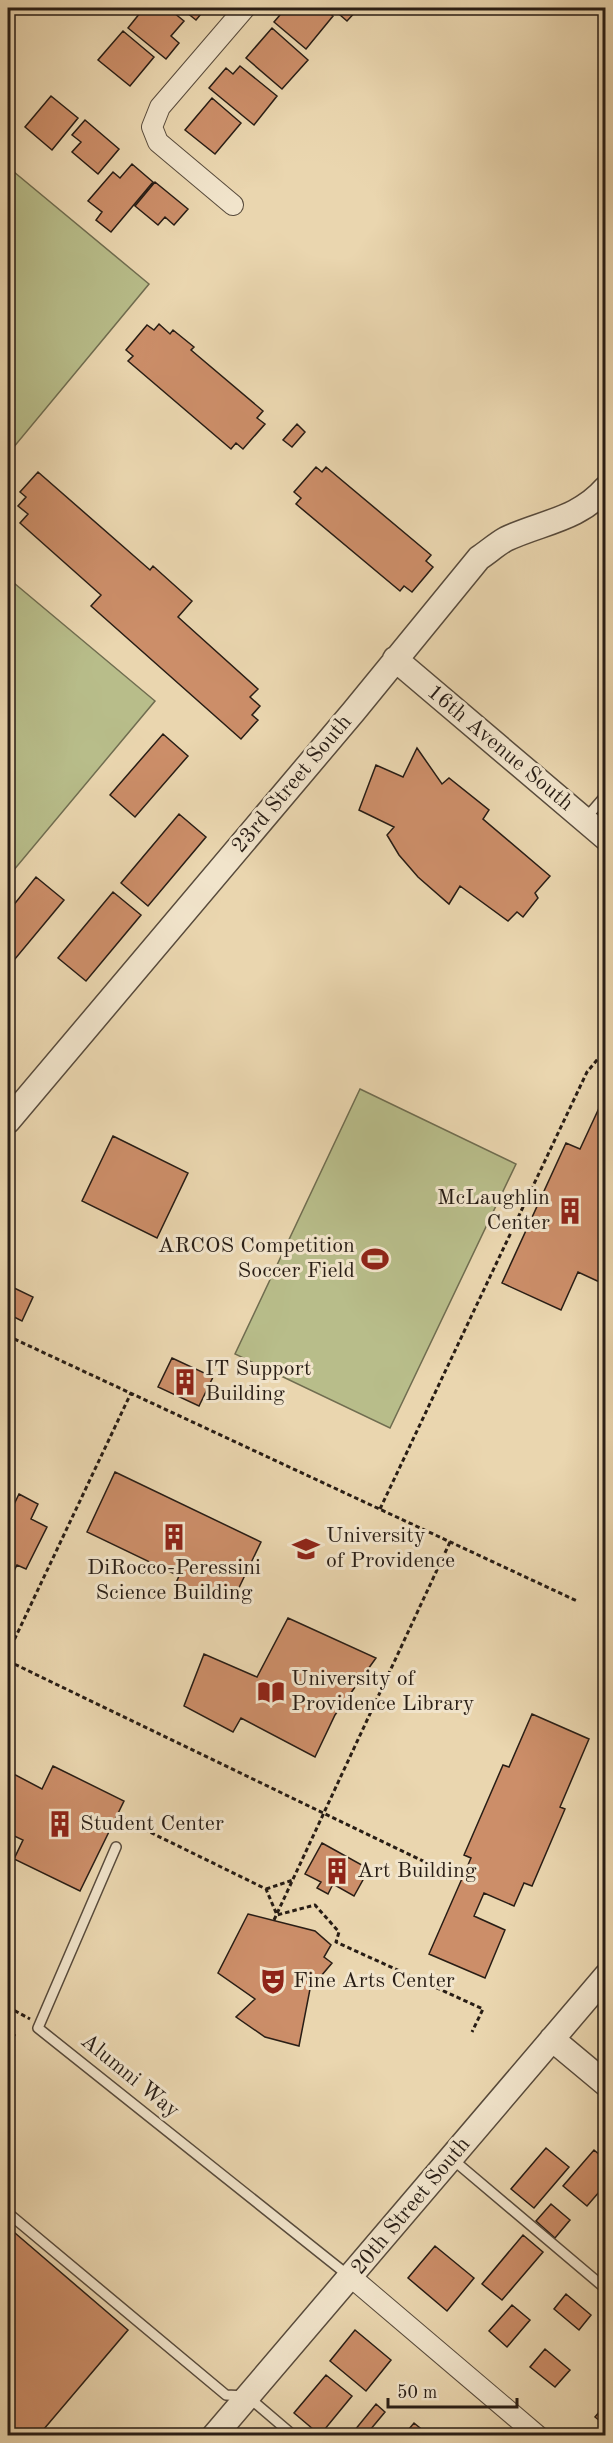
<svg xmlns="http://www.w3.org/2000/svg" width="613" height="2443" font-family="'Old Standard TT',serif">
<rect width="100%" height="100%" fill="#ead6af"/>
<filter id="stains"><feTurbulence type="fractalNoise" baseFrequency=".00333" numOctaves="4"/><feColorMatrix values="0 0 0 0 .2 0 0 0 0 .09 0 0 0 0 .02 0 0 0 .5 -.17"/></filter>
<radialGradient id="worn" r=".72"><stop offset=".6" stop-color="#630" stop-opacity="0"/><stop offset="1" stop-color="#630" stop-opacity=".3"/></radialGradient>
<path fill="#b8bd8a" stroke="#706d50" stroke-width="1.5" d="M 8,167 L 149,284 L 8,454 Z
M 8,578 L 155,701 L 8,877 Z
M 360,1089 L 516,1164 L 390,1428 L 235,1354 Z"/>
<path fill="#cc8e69" stroke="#281d15" stroke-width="1.5" d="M 144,8 L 168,8 L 184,21 L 171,36 L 179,43 L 166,59 L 128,28 Z
M 181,8 L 206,8 L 196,20 Z
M 286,8 L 323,8 L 333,16 L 306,49 L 274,22 Z
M 332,8 L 359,8 L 347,21 Z
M 272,28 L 308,60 L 282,89 L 246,58 Z
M 123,31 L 154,57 L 130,86 L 98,60 Z
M 240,66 L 277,96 L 254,125 L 209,88 L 226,68 L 233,74 Z
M 51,96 L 78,118 L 52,150 L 25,127 Z
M 212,98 L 241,123 L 215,154 L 185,130 Z
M 85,120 L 119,149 L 98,174 L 72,152 L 81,142 L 72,135 Z
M 132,164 L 153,182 L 111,232 L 96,220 L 102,212 L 88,201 L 113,172 L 120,178 Z
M 155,182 L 188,209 L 174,225 L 165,217 L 158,225 L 135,206 Z
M 159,324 L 170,334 L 173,330 L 194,347 L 191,350 L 263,411 L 257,418 L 265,424 L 243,449 L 236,443 L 231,449 L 128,361 L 133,356 L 126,350 L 147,325 L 154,330 Z
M 297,424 L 305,432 L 292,447 L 283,440 Z
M 316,467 L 322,472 L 326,467 L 431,555 L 426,561 L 433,567 L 412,592 L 404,586 L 400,591 L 296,504 L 301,498 L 294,492 Z
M 38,472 L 150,570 L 153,566 L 192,601 L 178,617 L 258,689 L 250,697 L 260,706 L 252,715 L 258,720 L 241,739 L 91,606 L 101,595 L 20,523 L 28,514 L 18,506 L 26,497 L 20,492 Z
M 163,734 L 188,756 L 135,817 L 110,795 Z
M 417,748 L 442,784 L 449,778 L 489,810 L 483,819 L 550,876 L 535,893 L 538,898 L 523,917 L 517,912 L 508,921 L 460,886 L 449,904 L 418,877 L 399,855 L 387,835 L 394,827 L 359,810 L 376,765 L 403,777 Z
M 179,814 L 206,837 L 148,906 L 121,883 Z
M 36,877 L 64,900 L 10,965 L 8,963 L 8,912 Z
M 113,892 L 141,915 L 86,981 L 58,958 Z
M 606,1093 L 606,1285 L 578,1272 L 561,1310 L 502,1283 L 566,1143 L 580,1149 Z
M 113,1136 L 188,1173 L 157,1238 L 82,1201 Z
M 8,1285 L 33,1297 L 22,1321 L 8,1314 Z
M 172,1358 L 213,1377 L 199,1406 L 158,1387 Z
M 115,1472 L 261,1542 L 233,1600 L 209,1588 L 205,1597 L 176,1583 L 179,1576 L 87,1532 Z
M 19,1494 L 38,1504 L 31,1519 L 47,1527 L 26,1569 L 17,1565 L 8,1583 L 8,1517 Z
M 288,1618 L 376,1658 L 335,1715 L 315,1757 L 241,1718 L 233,1732 L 184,1706 L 204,1654 L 257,1677 Z
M 532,1714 L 589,1739 L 560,1807 L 565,1809 L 532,1886 L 524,1883 L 514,1906 L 484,1893 L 474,1916 L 505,1930 L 485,1978 L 429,1954 L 471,1858 L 464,1855 L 503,1765 L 509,1767 Z
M 53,1766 L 124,1801 L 80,1891 L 14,1859 L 23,1840 L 8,1833 L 8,1771 L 42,1789 Z
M 322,1843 L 369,1869 L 354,1896 L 333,1884 L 328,1894 L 317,1888 L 321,1882 L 305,1874 Z
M 248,1914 L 315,1931 L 331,1945 L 324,1957 L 332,1963 L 310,1989 L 299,2046 L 265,2037 L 236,2017 L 255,1999 L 218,1973 Z
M 8,2031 L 15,2035 L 8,2049 Z
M 546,2148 L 569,2167 L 534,2208 L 511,2189 Z
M 594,2150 L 601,2156 L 603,2154 L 606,2155 L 606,2184 L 587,2206 L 563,2186 Z
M 551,2204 L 570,2220 L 555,2238 L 536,2221 Z
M 8,2227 L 128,2330 L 38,2436 L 8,2436 Z
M 523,2235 L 543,2252 L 502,2300 L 482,2284 Z
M 435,2246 L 474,2278 L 447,2311 L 408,2278 Z
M 566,2294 L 591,2315 L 579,2330 L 554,2309 Z
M 512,2305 L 530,2320 L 507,2347 L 489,2331 Z
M 355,2330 L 391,2360 L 366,2391 L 330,2361 Z
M 545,2349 L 570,2370 L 555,2387 L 530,2367 Z
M 326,2375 L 352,2396 L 320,2435 L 294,2413 Z
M 376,2404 L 385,2412 L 365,2436 L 350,2436 Z
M 606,2404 L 606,2426 L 595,2417 Z
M 414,2423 L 430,2436 L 403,2436 Z"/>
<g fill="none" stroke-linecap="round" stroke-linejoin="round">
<defs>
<path id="service" d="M 586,818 L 606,795
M 116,1847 L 38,2028 L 349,2276
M 451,2158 L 606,2289
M 8,2213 L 226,2395 L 247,2396 L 294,2436"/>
<path id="minor" d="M 233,205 L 158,142 L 152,127 L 160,107 L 245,8
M 351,2277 L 538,2436"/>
<path id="tertiary" d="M 395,659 L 606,838
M 8,1121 L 354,711 L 479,558 C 488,552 497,544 506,539 C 542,522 578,520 606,488
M 552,2039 L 606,2084
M 214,2436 L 606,1976"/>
</defs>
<use href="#service" stroke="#584b3c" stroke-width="12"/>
<use href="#minor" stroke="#584b3c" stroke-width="22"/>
<use href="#tertiary" stroke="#584b3c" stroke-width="27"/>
<path stroke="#281d15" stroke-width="3" stroke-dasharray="4.5 3" stroke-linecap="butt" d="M 8,1339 L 10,1337 L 577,1601
M 380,1509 L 587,1072 L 606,1049
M 8,1653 L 131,1393
M 8,1661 L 454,1876
M 117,1816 L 266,1889 L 277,1915 L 315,1905 L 339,1932 L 336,1942 L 483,2009 L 472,2032
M 8,1851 L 14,1836
M 266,1889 L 293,1880
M 274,1920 L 450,1542
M 8,2007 L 30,2019"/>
<use href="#service" stroke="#f1e4cb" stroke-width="9"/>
<use href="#minor" stroke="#f1e4cb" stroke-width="20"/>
<use href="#tertiary" stroke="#f1e4cb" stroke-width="24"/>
</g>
<defs>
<symbol id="building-bare" viewBox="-9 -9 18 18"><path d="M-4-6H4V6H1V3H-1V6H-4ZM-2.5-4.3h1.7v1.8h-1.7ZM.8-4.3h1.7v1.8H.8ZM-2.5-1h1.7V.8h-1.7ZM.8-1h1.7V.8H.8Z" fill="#8f2418" stroke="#f1e4cb" stroke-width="2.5" paint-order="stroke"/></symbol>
<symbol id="stadium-bare" viewBox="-9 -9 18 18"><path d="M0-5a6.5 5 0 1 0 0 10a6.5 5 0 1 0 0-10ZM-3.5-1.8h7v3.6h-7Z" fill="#8f2418" stroke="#f1e4cb" stroke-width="2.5" paint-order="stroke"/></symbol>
<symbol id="university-bare" viewBox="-9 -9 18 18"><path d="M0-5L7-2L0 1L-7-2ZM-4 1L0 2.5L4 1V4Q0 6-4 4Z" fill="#8f2418" stroke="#f1e4cb" stroke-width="2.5" paint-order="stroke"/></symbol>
<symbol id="library-bare" viewBox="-9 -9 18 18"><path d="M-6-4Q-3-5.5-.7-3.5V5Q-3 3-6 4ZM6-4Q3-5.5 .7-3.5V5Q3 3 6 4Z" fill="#8f2418" stroke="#f1e4cb" stroke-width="2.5" paint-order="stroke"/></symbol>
<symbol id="theatre-bare" viewBox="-9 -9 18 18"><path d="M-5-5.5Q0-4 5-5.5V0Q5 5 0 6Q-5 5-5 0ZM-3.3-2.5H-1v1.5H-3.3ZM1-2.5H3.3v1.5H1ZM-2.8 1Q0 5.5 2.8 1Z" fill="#8f2418" stroke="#f1e4cb" stroke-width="2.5" paint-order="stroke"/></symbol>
</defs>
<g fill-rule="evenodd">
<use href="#building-bare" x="551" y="1192" width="38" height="38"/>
<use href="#stadium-bare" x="356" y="1240" width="38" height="38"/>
<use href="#building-bare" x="166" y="1363" width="38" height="38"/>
<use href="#building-bare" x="155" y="1518" width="38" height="38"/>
<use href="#university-bare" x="287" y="1530" width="38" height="38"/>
<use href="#library-bare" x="252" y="1673" width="38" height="38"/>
<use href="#building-bare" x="41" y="1805" width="38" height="38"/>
<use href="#building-bare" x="318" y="1852" width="38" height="38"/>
<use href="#theatre-bare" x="254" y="1962" width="38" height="38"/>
</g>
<g text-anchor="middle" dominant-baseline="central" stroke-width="6" stroke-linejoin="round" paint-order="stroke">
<g font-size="22" fill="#281d15" stroke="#f1e4cb">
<text transform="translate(500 748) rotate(40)">16th Avenue South</text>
<text transform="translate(292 784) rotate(-50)">23rd Street South</text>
<text transform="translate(130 2076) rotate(39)">Alumni Way</text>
<text transform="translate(411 2206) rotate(-50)">20th Street South</text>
</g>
<g font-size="22" fill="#281d15" stroke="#f1e4cb" text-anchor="start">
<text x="550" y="1198" text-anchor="end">McLaughlin<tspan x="550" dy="25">Center</tspan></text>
<text x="355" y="1246" text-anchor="end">ARCOS Competition<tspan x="355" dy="25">Soccer Field</tspan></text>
<text x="205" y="1369">IT Support<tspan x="205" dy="25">Building</tspan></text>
<text x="326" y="1536">University<tspan x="326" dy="25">of Providence</tspan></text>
<text x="174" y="1568" text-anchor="middle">DiRocco-Peressini<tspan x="174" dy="25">Science Building</tspan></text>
<text x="291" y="1679">University of<tspan x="291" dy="25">Providence Library</tspan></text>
<text x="80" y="1824">Student Center</text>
<text x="357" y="1871">Art Building</text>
<text x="293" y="1981">Fine Arts Center</text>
</g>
</g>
<rect width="613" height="2443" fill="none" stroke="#ead6af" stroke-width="30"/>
<rect x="9" y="9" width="595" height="2425" fill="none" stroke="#281d15" stroke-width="3"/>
<rect x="15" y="15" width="583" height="2413" fill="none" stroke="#281d15" stroke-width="1.5"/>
<path d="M388 2398v9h129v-9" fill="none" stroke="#281d15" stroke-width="3"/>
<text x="397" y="2398" font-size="18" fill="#281d15" stroke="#f1e4cb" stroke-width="4.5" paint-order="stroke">50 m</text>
<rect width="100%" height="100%" filter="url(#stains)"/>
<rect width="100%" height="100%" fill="url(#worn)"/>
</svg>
